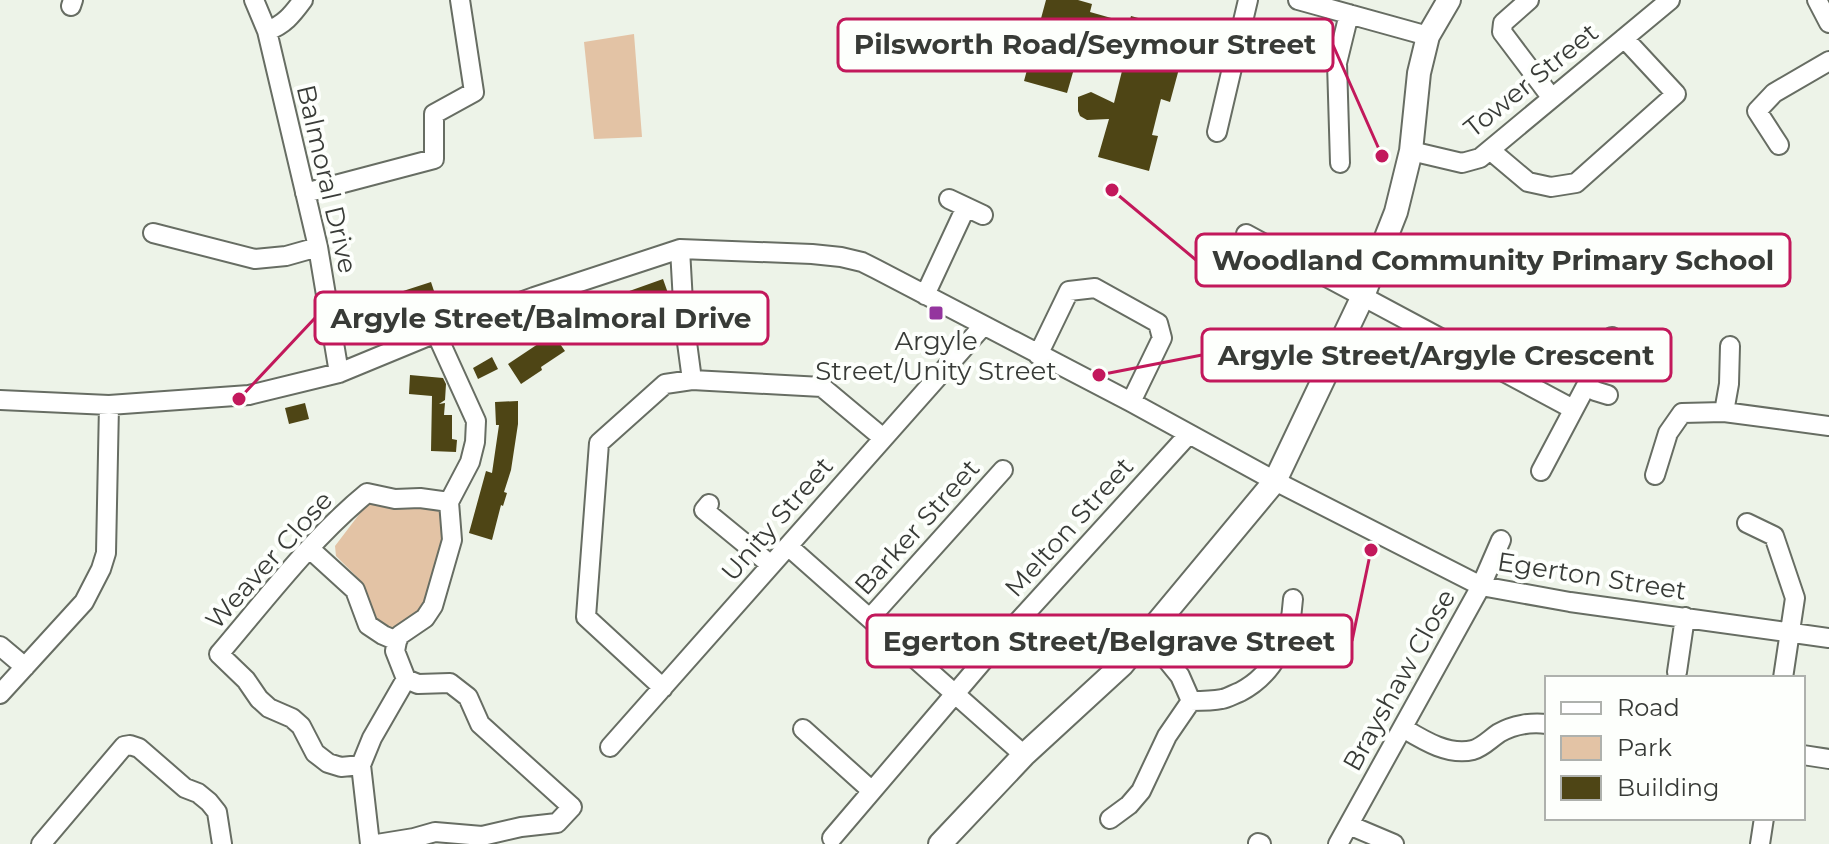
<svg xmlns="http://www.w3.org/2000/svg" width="1829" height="844" font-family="Montserrat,sans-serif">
<rect width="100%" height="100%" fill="#edf3e8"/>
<path fill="#e3c3a5" d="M 634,34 L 642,137 L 594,139 L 584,42 Z
M 377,503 L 391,509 L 434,508 L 444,515 L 447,537 L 425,602 L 408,621 L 392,628 L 375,621 L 364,584 L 336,556 L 335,546 L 367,504 Z"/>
<path fill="#4e4515" d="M 1046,0 L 1078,0 L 1092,4 L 1090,12 L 1129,23 L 1131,16 L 1189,32 L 1170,102 L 1161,99 L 1152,135 L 1158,136 L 1149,171 L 1098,157 L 1109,119 L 1087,120 L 1080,116 L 1078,111 L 1078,97 L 1091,92 L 1114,103 L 1123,67 L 1078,55 L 1067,93 L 1024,81 Z
M 663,279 L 669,296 L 582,326 L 576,310 Z
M 431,282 L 435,294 L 405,305 L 400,292 Z
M 553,334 L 565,351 L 541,367 L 542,370 L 521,384 L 508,364 Z
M 492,357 L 498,369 L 478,379 L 473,368 Z
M 410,375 L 443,378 L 446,384 L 445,400 L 439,404 L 445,403 L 444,415 L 452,415 L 452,439 L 457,440 L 456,452 L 431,451 L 432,396 L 409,394 Z
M 518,401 L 518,424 L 511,470 L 504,492 L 507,493 L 503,506 L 501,505 L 492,540 L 469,533 L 486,471 L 492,473 L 499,425 L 496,425 L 495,402 Z
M 305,403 L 309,419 L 289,424 L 285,408 Z"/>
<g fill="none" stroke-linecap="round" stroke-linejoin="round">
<defs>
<path id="minor" d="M 254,0 L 267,31 L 318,247 L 339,373
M 1298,0 L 1428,36
M 1529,0 L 1503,23 L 1502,32 L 1551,97
M 1817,0 L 1829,23
M 71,6 L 73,0
M 267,31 C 284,25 292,15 303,0
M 1217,132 L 1248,0
M 1779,145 L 1757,111 L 1774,93 L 1829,61
M 1490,150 L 1528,182 L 1551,187 L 1576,183 L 1676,94 L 1624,38
M 1411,151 L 1462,163 L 1480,158 L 1670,0
M 1340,163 L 1337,63 L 1349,14
M 305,193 L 434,159 L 434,114 L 474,92 L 460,0
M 949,199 L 983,215
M 153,233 L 255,259 L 286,256 L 318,247
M 1246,234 L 1573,409
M 680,249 L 684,320 L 692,380
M 925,295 L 966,207
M 1038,355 L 1069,291 L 1095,288 L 1158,323 L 1162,338 L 1131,402
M 1587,384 L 1595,391 L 1608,395
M 0,400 L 109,405 L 249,395 L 339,373 L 436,333 L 534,297 L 680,249 L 812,254 L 841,257 L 862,262 L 876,269 L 1131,402 L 1275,481 L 1481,586 L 1570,602 L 1829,638
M 1724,412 L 1729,384 L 1730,346
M 1541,471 L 1612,337
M 1655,475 L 1668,433 L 1682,413 L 1724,412 L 1829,426
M 709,504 L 704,510 L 771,565
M 1747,523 L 1774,536 L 1795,598 L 1783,678
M 788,546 L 1024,755
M 310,549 L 355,590 L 368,625 L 383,635 L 397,641
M 870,618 L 1003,470
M 1144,638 L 1167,660 L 1180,676 L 1191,701
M 0,646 L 25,667
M 1677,672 L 1685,617
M 663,688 L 586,617 L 599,443 L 665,384 L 692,380 L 822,387 L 883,438
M 0,694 L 84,602 L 101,569 L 106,553 L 109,405
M 1191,701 C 1201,701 1212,701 1222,699 C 1228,698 1234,694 1240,692 C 1275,674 1291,637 1293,599
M 1403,728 C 1423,740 1448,756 1473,750 C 1483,747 1490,739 1499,733 C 1513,725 1531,722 1547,724
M 803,729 L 872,791
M 610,747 L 983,326
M 1803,755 L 1829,759
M 361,765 L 341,767 L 328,763 L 315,753 L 301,726 L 292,718 L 269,708 L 259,699 L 246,680 L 219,654 C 266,599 311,539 367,493 L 395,499 L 420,498 L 449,502
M 1110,819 L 1129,805 L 1141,791 L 1167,736 L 1191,701
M 1349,825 L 1394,844
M 832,838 L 994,648 L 1189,434
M 1258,843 L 1261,844
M 41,844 L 124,746 L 130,745 L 139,748 L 185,788 L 198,793 L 209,802 L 217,812 L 222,844
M 370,844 L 361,765 L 372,738 L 406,679
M 377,844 L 414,838 L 435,832 L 482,836 L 521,827 L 557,823 L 572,807 L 480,724 L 468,697 L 450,683 L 418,684 L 406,679 L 395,651 L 397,641 L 400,635 L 425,618 L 433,606 L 452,540 L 449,502 L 470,462 L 475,442 L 476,421 L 436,333
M 1338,844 L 1481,586 L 1501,540
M 1760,844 L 1764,818"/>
<path id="tertiary" d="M 940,844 L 1024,755 L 1122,665 L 1275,481 L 1363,296 L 1396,212 L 1411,151 L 1419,73 L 1428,36 L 1449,0"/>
</defs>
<use href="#minor" stroke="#676d63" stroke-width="22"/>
<use href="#tertiary" stroke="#676d63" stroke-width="26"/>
<use href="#minor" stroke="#fff" stroke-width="18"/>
<use href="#tertiary" stroke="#fff" stroke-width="22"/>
</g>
<rect fill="#94359e" stroke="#fdfffc" stroke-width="3" x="928" y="305" width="16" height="16" rx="4"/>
<g text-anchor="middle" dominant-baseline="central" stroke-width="8" stroke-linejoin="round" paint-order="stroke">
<g font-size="26" fill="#383b37" stroke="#fdfffc">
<text transform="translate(1531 80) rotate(-39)">Tower Street</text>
<text transform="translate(327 179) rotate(77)">Balmoral Drive</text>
<text transform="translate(777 519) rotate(-49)">Unity Street</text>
<text transform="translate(917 527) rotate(-48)">Barker Street</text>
<text transform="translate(1069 527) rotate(-48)">Melton Street</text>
<text transform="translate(269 560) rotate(-48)">Weaver Close</text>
<text transform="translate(1592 576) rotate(9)">Egerton Street</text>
<text transform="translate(1399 680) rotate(-61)">Brayshaw Close</text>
</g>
<g font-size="26" fill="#383b37" stroke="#fdfffc">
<text x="936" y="341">Argyle<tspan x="936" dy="30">Street/Unity Street</tspan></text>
</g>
</g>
<path fill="none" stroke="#c2185b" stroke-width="3" d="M1382 156L1333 45M1112 190L1196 260M239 399L315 318M1099 375L1202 355M1371 550L1352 641"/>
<g fill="#c2185b" stroke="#fdfffc" stroke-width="3">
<circle cx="1382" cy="156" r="8"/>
<circle cx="1112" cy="190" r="8"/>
<circle cx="239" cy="399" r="8"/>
<circle cx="1099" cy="375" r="8"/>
<circle cx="1371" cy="550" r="8"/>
</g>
<g fill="#fdfffc" stroke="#c2185b" stroke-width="3">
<rect x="838" y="19" width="495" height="52" rx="8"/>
<rect x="1196" y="234" width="594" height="52" rx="8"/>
<rect x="315" y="292" width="453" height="52" rx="8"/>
<rect x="1202" y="329" width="469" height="52" rx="8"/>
<rect x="867" y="615" width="485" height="52" rx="8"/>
</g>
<g font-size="28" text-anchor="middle" font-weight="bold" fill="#383b37">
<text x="1085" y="54">Pilsworth Road/Seymour Street</text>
<text x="1493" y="270">Woodland Community Primary School</text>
<text x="541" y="328">Argyle Street/Balmoral Drive</text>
<text x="1436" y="365">Argyle Street/Argyle Crescent</text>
<text x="1109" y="651">Egerton Street/Belgrave Street</text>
</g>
<rect x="1545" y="676" width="260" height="144" fill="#fdfffc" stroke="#aeb1ad" stroke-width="2"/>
<rect x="1561" y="702" width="40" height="12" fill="#ffffff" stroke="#aeb1ad" stroke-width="2"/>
<text x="1617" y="716" font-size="24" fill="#383b37">Road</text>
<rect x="1561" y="736" width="40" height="24" fill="#e3c3a5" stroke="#aeb1ad" stroke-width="2"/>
<text x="1617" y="756" font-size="24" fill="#383b37">Park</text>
<rect x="1561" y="776" width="40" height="24" fill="#4e4515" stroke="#aeb1ad" stroke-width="2"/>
<text x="1617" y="796" font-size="24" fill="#383b37">Building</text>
</svg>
